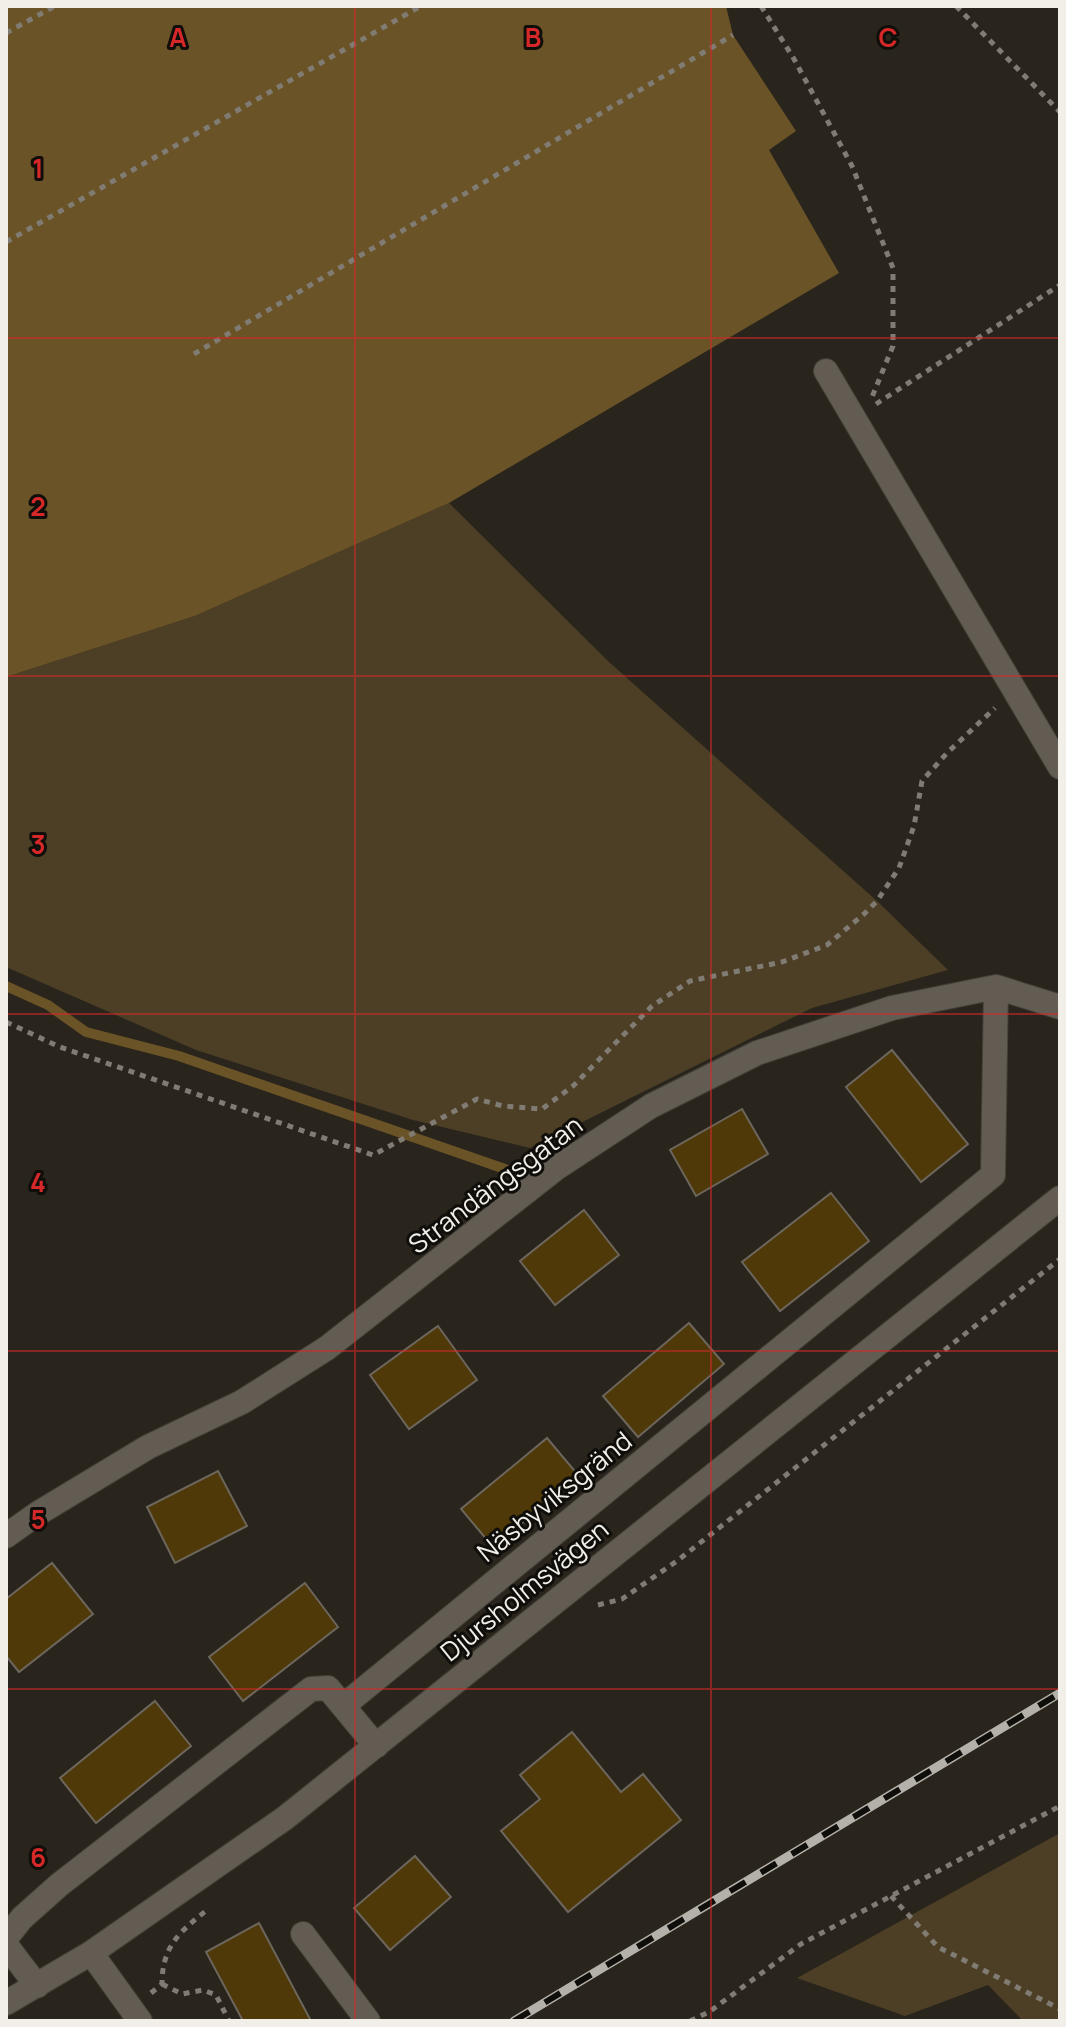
<svg xmlns="http://www.w3.org/2000/svg" width="1066" height="2027" font-family="Manrope,sans-serif">
<rect width="100%" height="100%" fill="#29241c"/>
<path fill="#4d3f26" d="M 449,503 L 609,662 L 877,901 L 948,970 L 812,1008 L 530,1148 L 413,1120 L 196,1050 L 6,967 L 6,677 L 195,616 Z
M 1060,1833 L 1060,2021 L 1023,2021 L 988,1985 L 905,2016 L 797,1978 Z"/>
<path fill="#6a5327" d="M 6,6 L 726,6 L 733,35 L 796,131 L 769,150 L 839,273 L 449,503 L 195,616 L 6,677 Z"/>
<g fill="none" stroke-linecap="round" stroke-linejoin="round">
<path stroke="#6a5327" stroke-width="10" d="M 6,986 L 48,1005 L 86,1032 L 179,1056 L 505,1169"/>
</g>
<path fill="#4f3909" stroke="#6c665c" stroke-width="2" d="M 892,1050 L 968,1144 L 921,1182 L 846,1087 Z
M 742,1109 L 768,1154 L 696,1196 L 670,1150 Z
M 831,1193 L 869,1241 L 780,1311 L 742,1262 Z
M 584,1210 L 619,1255 L 555,1305 L 520,1261 Z
M 689,1323 L 724,1364 L 638,1437 L 603,1396 Z
M 438,1326 L 477,1380 L 409,1429 L 370,1375 Z
M 547,1438 L 579,1476 L 493,1547 L 461,1509 Z
M 218,1471 L 247,1526 L 175,1563 L 147,1507 Z
M 52,1563 L 93,1614 L 19,1672 L 6,1656 L 6,1599 Z
M 305,1583 L 338,1627 L 243,1701 L 209,1657 Z
M 155,1701 L 191,1746 L 96,1823 L 60,1778 Z
M 572,1732 L 621,1792 L 643,1774 L 681,1820 L 568,1912 L 501,1831 L 540,1799 L 520,1775 Z
M 415,1856 L 451,1897 L 390,1950 L 354,1908 Z
M 259,1923 L 311,2021 L 243,2021 L 206,1952 Z"/>
<g fill="none" stroke-linecap="round" stroke-linejoin="round">
<defs>
<path id="minor" d="M 826,371 L 1060,767
M 6,1536 L 37,1514 L 148,1447 L 242,1402 L 327,1348 L 555,1169 L 651,1106 L 757,1053 L 892,1008 L 996,987 L 1060,1007
M 343,1706 L 993,1175 L 996,987
M 303,1934 L 368,2021
M 6,1938 L 22,1918 L 59,1885 L 311,1689 L 328,1688 L 376,1746
M 6,1945 L 37,1986
M 91,1953 L 140,2021
M 6,2003 L 91,1953 L 285,1818 L 1060,1198"/>
</defs>
<use href="#minor" stroke="#434038" stroke-width="26"/>
<path stroke="#807c74" stroke-width="5" stroke-dasharray="6 6" stroke-linecap="butt" d="M 761,6 L 794,59 L 852,166 L 893,268 L 893,346 L 872,397
M 956,6 L 1060,112
M 6,33 L 55,6
M 6,242 L 421,6
M 194,354 L 733,35
M 876,404 L 1060,285
M 6,1022 L 60,1047 L 373,1155 L 477,1099 L 503,1106 L 542,1109 L 573,1086 L 652,1006 L 690,981 L 782,962 L 827,945 L 864,914 L 877,901 L 899,868 L 914,826 L 922,781 L 947,753 L 995,708
M 598,1605 L 622,1599 L 677,1561 L 1060,1259
M 891,1896 L 938,1947 L 1060,2009
M 162,1984 L 182,1994 L 203,1990 L 216,1995 L 229,2021
M 151,1993 L 162,1984 C 162,1947 179,1932 207,1910
M 690,2021 L 709,2012 L 801,1944 L 1060,1806"/>
<use href="#minor" stroke="#625c53" stroke-width="24"/>
<defs>
<path id="rail" d="M 514,2021 L 1060,1693"/>
</defs>
<use href="#rail" stroke="#b4b1aa" stroke-width="9"/>
<use href="#rail" stroke="#100e0a" stroke-width="6" stroke-dasharray="18" stroke-linecap="butt"/>
</g>
<path fill="none" stroke="#d62828" stroke-width="2" stroke-opacity="0.55" d="M 355,6 L 355,2021M 711,6 L 711,2021M 6,338 L 1060,338M 6,676 L 1060,676M 6,1014 L 1060,1014M 6,1351 L 1060,1351M 6,1689 L 1060,1689"/>
<g text-anchor="middle" dominant-baseline="central" stroke-width="6" stroke-linejoin="round" paint-order="stroke">
<g font-size="26" fill="#f2efe9" stroke="#100e0a">
<text transform="translate(495 1184) rotate(-37)">Strandängsgatan</text>
<text transform="translate(554 1496) rotate(-39)">Näsbyviksgränd</text>
<text transform="translate(524 1590) rotate(-39)">Djursholmsvägen</text>
</g>
</g>
<g font-size="26" text-anchor="middle" font-weight="bold" fill="#d62828" stroke="#100e0a" stroke-width="6" stroke-linejoin="round" paint-order="stroke">
<text x="178" y="47">A</text>
<text x="533" y="47">B</text>
<text x="888" y="47">C</text>
<text x="38" y="178">1</text>
<text x="38" y="516">2</text>
<text x="38" y="854">3</text>
<text x="38" y="1192">4</text>
<text x="38" y="1529">5</text>
<text x="38" y="1867">6</text>
</g>
<rect width="1066" height="2027" fill="none" stroke="#f2efe9" stroke-width="16"/>
</svg>
